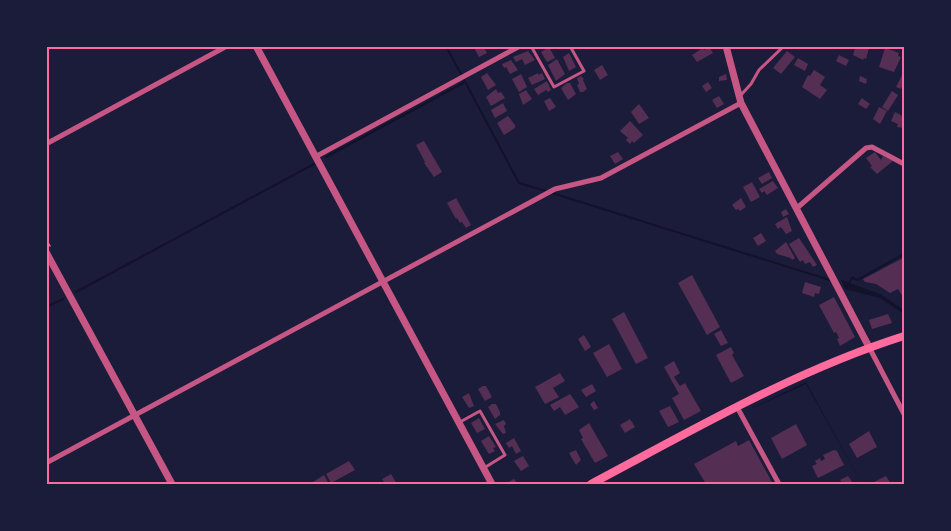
<svg xmlns="http://www.w3.org/2000/svg" width="951" height="531" font-family="Karla,sans-serif">
<rect width="100%" height="100%" fill="#1b1b3a"/>
<path fill="#12122b" d="M 904,253 L 904,255 L 858,281 L 852,279 L 850,283 L 880,294 L 904,310 L 904,314 L 880,298 L 845,289 L 841,280 L 849,282 L 852,276 L 857,279 Z
M 806,382 L 862,484 L 806,384 L 746,411 Z"/>
<g fill="none" stroke-linecap="round" stroke-linejoin="round">
<path stroke="#12122b" stroke-width="2" d="M 446,46 L 519,183 L 546,191
M 326,157 L 465,82
M 552,193 L 833,281
M 76,292 L 314,164
M 46,307 L 63,299"/>
</g>
<path fill="#542f53" d="M 473,46 L 483,46 L 487,53 L 479,57 Z
M 859,46 L 869,48 L 866,59 L 864,58 L 863,60 L 853,55 L 855,48 L 858,49 Z
M 549,47 L 555,58 L 547,62 L 541,52 Z
M 709,47 L 713,53 L 697,62 L 692,55 L 703,48 L 704,50 Z
M 885,48 L 899,53 L 898,56 L 901,57 L 894,72 L 879,67 Z
M 528,51 L 535,60 L 525,65 L 522,59 L 516,62 L 513,57 Z
M 787,51 L 795,57 L 781,74 L 773,68 Z
M 569,53 L 576,67 L 569,71 L 563,57 Z
M 839,55 L 849,60 L 846,66 L 836,61 Z
M 798,58 L 808,64 L 805,71 L 794,65 Z
M 557,59 L 565,74 L 556,81 L 548,65 Z
M 511,60 L 518,70 L 510,74 L 506,67 L 504,68 L 502,64 Z
M 602,65 L 608,75 L 600,80 L 594,70 Z
M 814,70 L 825,77 L 820,85 L 827,90 L 820,99 L 802,87 L 808,75 L 810,76 Z
M 487,73 L 496,85 L 488,90 L 481,77 Z
M 538,73 L 538,75 L 542,73 L 545,79 L 532,85 L 528,78 Z
M 903,73 L 904,74 L 904,82 L 901,89 L 896,87 Z
M 521,74 L 527,87 L 519,92 L 512,79 Z
M 726,74 L 727,80 L 719,81 L 719,77 Z
M 581,76 L 584,79 L 583,80 L 587,89 L 583,92 L 580,92 L 577,85 L 579,84 L 577,78 Z
M 860,76 L 867,79 L 866,84 L 859,81 Z
M 547,81 L 551,90 L 548,92 L 546,90 L 538,95 L 534,89 Z
M 708,82 L 712,88 L 706,92 L 702,86 Z
M 567,83 L 570,83 L 576,94 L 568,100 L 561,88 Z
M 496,89 L 498,93 L 501,92 L 505,98 L 491,106 L 486,97 Z
M 526,90 L 532,99 L 523,105 L 519,94 Z
M 892,91 L 898,95 L 888,111 L 882,107 Z
M 719,96 L 724,104 L 717,108 L 712,100 Z
M 550,98 L 556,107 L 549,111 L 544,101 Z
M 862,98 L 870,104 L 866,109 L 858,104 Z
M 503,103 L 507,111 L 495,118 L 491,110 Z
M 639,104 L 649,118 L 639,124 L 631,112 Z
M 879,107 L 887,111 L 880,124 L 873,119 Z
M 895,112 L 904,117 L 904,128 L 897,127 L 898,124 L 891,121 Z
M 508,116 L 515,125 L 515,128 L 504,135 L 497,123 Z
M 630,121 L 643,135 L 634,143 L 632,141 L 630,144 L 626,140 L 628,138 L 620,131 Z
M 424,141 L 442,172 L 434,177 L 424,163 L 425,162 L 416,145 Z
M 618,152 L 623,159 L 615,164 L 610,156 Z
M 875,152 L 881,160 L 883,156 L 893,161 L 877,174 L 870,167 L 872,166 L 866,158 Z
M 769,172 L 772,178 L 762,184 L 758,178 Z
M 773,181 L 778,188 L 767,195 L 764,191 L 762,193 L 759,189 Z
M 752,182 L 760,197 L 751,202 L 743,187 Z
M 456,198 L 471,225 L 466,228 L 462,222 L 460,223 L 457,218 L 456,219 L 447,203 Z
M 741,198 L 746,207 L 740,211 L 738,209 L 736,210 L 732,205 Z
M 786,209 L 789,214 L 783,217 L 781,212 Z
M 787,217 L 792,231 L 786,234 L 781,227 L 778,229 L 775,224 Z
M 761,233 L 766,241 L 758,246 L 753,238 Z
M 799,238 L 817,265 L 813,267 L 810,262 L 805,264 L 803,260 L 800,262 L 789,244 Z
M 786,242 L 795,258 L 792,260 L 791,258 L 777,254 L 775,251 Z
M 903,258 L 904,296 L 903,297 L 898,289 L 890,293 L 876,284 L 865,282 L 863,279 Z
M 692,275 L 720,327 L 707,335 L 678,283 Z
M 805,282 L 821,287 L 819,294 L 815,293 L 814,297 L 802,293 Z
M 834,297 L 855,337 L 840,346 L 837,339 L 839,338 L 836,332 L 834,333 L 819,305 Z
M 624,312 L 648,358 L 636,364 L 612,319 Z
M 888,314 L 892,323 L 872,329 L 869,320 Z
M 721,330 L 728,343 L 721,346 L 714,334 Z
M 584,335 L 591,347 L 585,351 L 578,339 Z
M 609,344 L 622,369 L 607,377 L 593,353 Z
M 731,347 L 734,353 L 732,355 L 744,376 L 731,383 L 716,355 Z
M 674,361 L 680,373 L 674,377 L 680,386 L 685,383 L 701,411 L 684,420 L 672,398 L 679,394 L 664,367 Z
M 560,373 L 565,381 L 553,388 L 559,397 L 545,404 L 535,387 Z
M 592,384 L 596,391 L 586,397 L 581,390 Z
M 483,386 L 486,386 L 492,397 L 485,401 L 478,389 Z
M 469,393 L 474,406 L 469,408 L 462,397 Z
M 570,394 L 579,407 L 565,415 L 560,407 L 554,411 L 550,405 Z
M 594,401 L 598,408 L 594,410 L 590,404 Z
M 492,404 L 496,404 L 500,412 L 500,415 L 495,419 L 488,407 Z
M 670,406 L 679,422 L 668,427 L 659,411 Z
M 479,418 L 485,429 L 477,433 L 471,423 Z
M 630,419 L 635,427 L 625,433 L 620,425 Z
M 504,420 L 506,424 L 504,426 L 506,433 L 503,434 L 495,424 Z
M 589,423 L 608,456 L 595,463 L 581,439 L 583,438 L 579,430 Z
M 796,424 L 807,445 L 782,459 L 771,438 Z
M 869,431 L 877,447 L 857,458 L 849,444 Z
M 489,436 L 496,447 L 493,448 L 495,451 L 489,454 L 481,441 Z
M 514,438 L 521,451 L 516,454 L 512,446 L 509,448 L 506,443 Z
M 749,440 L 773,484 L 706,484 L 694,464 L 736,441 L 738,446 Z
M 576,450 L 581,460 L 576,465 L 569,453 Z
M 834,450 L 837,451 L 844,465 L 818,478 L 812,466 L 817,464 L 815,461 L 820,458 L 821,461 L 825,459 L 823,455 Z
M 523,456 L 529,466 L 521,471 L 514,461 Z
M 349,461 L 355,470 L 331,483 L 326,474 Z
M 391,474 L 397,484 L 385,484 L 382,479 Z
M 324,475 L 329,484 L 314,484 L 313,482 Z
M 848,476 L 853,483 L 843,484 L 840,480 Z
M 886,476 L 891,484 L 870,484 Z
M 514,479 L 518,484 L 505,484 Z"/>
<g fill="none" stroke-linecap="round" stroke-linejoin="round">
<path stroke="#ff6b9d" stroke-width="1.5" d="M 46,239 L 50,246"/>
<path stroke="#c65784" stroke-width="3" d="M 531,46 L 554,87 L 584,71 L 570,46
M 740,96 L 751,84 L 759,70 L 784,46
M 460,422 L 480,411 L 505,455 L 484,468"/>
<path stroke="#c65784" stroke-width="5" d="M 46,144 L 227,46
M 315,157 L 520,46
M 797,208 L 866,148 L 872,147 L 904,164
M 869,347 L 904,414
M 737,407 L 779,484
M 46,463 L 555,189 L 601,178 L 741,103"/>
<path stroke="#c65784" stroke-width="7" d="M 256,46 L 492,484
M 726,46 L 741,103 L 869,347
M 46,252 L 172,484"/>
<path stroke="#ff6b9d" stroke-width="8" d="M 591,484 C 693,430 794,371 904,336"/>
</g>
<rect width="951" height="531" fill="none" stroke="#1b1b3a" stroke-width="96"/>
<rect x="48" y="48" width="855" height="435" fill="none" stroke="#ff6b9d" stroke-width="2"/>
</svg>
